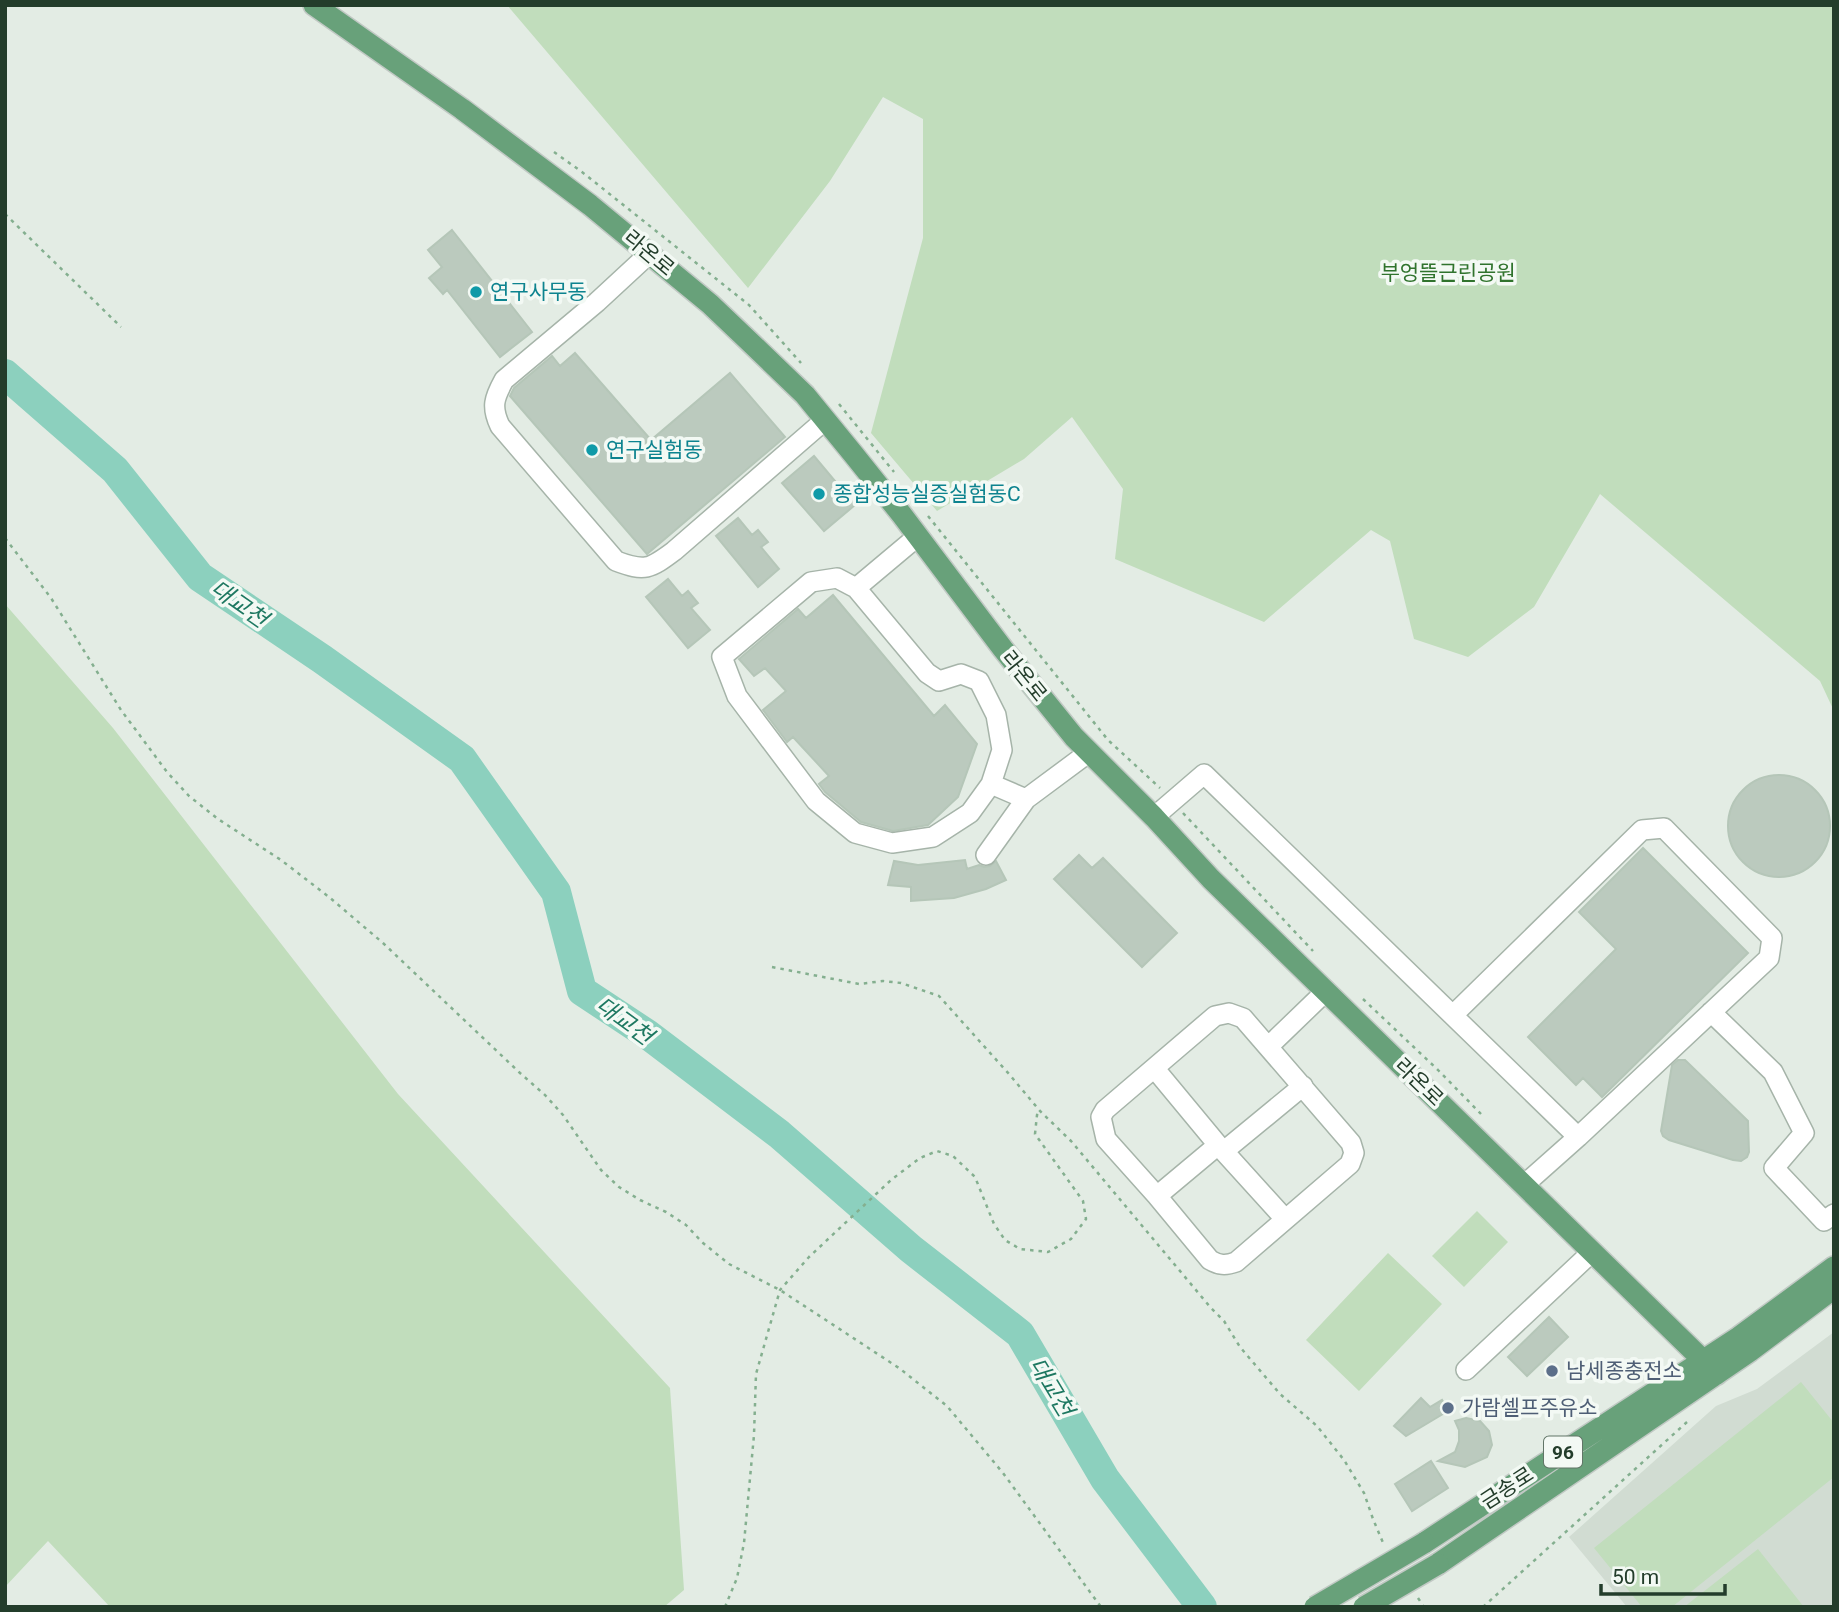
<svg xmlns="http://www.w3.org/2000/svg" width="1839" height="1612" font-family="Roboto,'Noto Sans KR',sans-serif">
<rect width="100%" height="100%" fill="#e3ece4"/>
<path fill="#d1dcd2" d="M 1834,1332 L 1834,1607 L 1627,1607 L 1569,1537 L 1716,1406 L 1757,1389 Z"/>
<path fill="#c1ddbc" d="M 507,5 L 1834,5 L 1834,711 L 1820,681 L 1600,494 L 1534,607 L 1468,657 L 1414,639 L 1390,541 L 1371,530 L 1264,622 L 1115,559 L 1123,489 L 1072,417 L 1024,459 L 937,511 L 871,433 L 923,238 L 923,119 L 883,97 L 830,181 L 748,288 Z
M 5,604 L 113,728 L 398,1094 L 670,1388 L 684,1590 L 664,1607 L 110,1607 L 48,1541 L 5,1587 Z
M 1477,1211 L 1508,1242 L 1464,1287 L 1432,1256 Z
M 1388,1253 L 1442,1304 L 1359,1391 L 1306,1340 Z
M 1801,1382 L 1834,1423 L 1834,1477 L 1672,1607 L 1642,1607 L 1594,1548 Z
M 1758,1549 L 1804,1607 L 1684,1607 Z"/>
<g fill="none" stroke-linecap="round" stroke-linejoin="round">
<path stroke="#8cd0be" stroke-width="30" d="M 5,374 L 115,470 L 200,577 L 322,659 L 462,759 L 556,892 L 582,991 L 647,1034 L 779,1134 L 911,1249 L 1020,1334 L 1105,1479 L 1202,1607"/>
</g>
<path fill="#bbcabe" stroke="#b5c6b8" stroke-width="2" d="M 452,230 L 532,332 L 500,357 L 447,290 L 443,294 L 429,278 L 442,267 L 428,250 Z
M 575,353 L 651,440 L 730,373 L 785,437 L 647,554 L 510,396 L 514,388 L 552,356 L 560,366 Z
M 814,456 L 855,505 L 824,531 L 782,483 Z
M 738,518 L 752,535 L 758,530 L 768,542 L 761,547 L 779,569 L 758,587 L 716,536 Z
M 668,579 L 682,596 L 688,591 L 698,603 L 691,608 L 710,630 L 688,648 L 646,597 Z
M 833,595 L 934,716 L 945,705 L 977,744 L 958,797 L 928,825 L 893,831 L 861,822 L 825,792 L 819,784 L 829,776 L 793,737 L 787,742 L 763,710 L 786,691 L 765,668 L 754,676 L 739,659 L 798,609 L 806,618 Z
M1728 826a51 51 0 1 1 102 0a51 51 0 1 1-102 0Z
M 1643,848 L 1748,953 L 1602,1097 L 1583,1078 L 1576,1085 L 1528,1037 L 1616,949 L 1579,912 Z
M 1079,855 L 1092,868 L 1103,858 L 1177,933 L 1142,967 L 1054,879 Z
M 965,860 L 967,869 L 979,865 L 984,867 L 990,866 L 996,861 L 1006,880 L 986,889 L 954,898 L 911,901 L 911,887 L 888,885 L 894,861 L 918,865 Z
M 1678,1060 L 1685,1060 L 1748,1121 L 1749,1152 L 1747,1157 L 1741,1161 L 1733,1160 L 1669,1140 L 1663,1136 L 1661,1131 L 1672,1065 Z
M 1549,1317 L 1568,1337 L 1527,1376 L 1508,1357 Z
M 1421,1398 L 1430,1407 L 1442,1400 L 1448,1411 L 1406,1436 L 1394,1426 Z
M 1466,1418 L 1480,1421 L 1489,1431 L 1492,1445 L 1487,1457 L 1465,1467 L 1438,1461 L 1455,1452 L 1459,1441 L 1459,1430 L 1455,1421 Z
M 1431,1461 L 1448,1488 L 1412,1511 L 1395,1484 Z"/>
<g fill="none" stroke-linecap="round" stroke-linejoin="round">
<defs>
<path id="minor" d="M 650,253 L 597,302 L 504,380 C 494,398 491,407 500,426 L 616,561 C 645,572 650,569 674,551 L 825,420
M 856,588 L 927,673 L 939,681 L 961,674 L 979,681 L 996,715 L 1002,750 L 991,784 L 970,813 L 933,837 L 892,843 L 855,833 L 816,801 L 737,696 L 722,657 L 811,582 L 837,578 L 856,588 L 918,536
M 991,784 L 1026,799
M 1154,817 L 1204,774 L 1578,1137
M 986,855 L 1026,799 L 1088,753
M 1711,1012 L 1773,1072 L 1804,1133 L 1774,1168 L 1824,1221 L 1834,1214
M 1229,1013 L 1243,1018 L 1351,1143 L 1354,1153 L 1350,1164 L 1236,1262 C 1225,1266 1219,1265 1210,1260 L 1157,1196 L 1106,1139 L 1101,1117 L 1105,1110 L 1215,1016 Z
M 1453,1015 L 1642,830 L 1664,828 L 1772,938 L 1769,958 L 1578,1137 L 1524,1185
M 1269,1046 L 1326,991
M 1155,1069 L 1218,1145 L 1285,1219
M 1224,1151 L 1303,1086
M 1157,1196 L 1218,1145
M 1466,1370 L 1592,1252"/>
<path id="major" d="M 314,5 L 462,109 L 590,205 L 710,304 L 752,344 L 805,395 L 854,455 L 902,515 L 1003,649 L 1074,737 L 1154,817 L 1211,879 L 1717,1374
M 1424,1543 L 1739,1337 L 1834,1267
M 1438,1564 L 1750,1351 L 1834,1288"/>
</defs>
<use href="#minor" stroke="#a6b4a9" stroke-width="22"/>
<use href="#major" stroke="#c1c9c4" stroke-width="24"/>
<path stroke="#84af8f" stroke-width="2.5" stroke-dasharray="3.5 5" stroke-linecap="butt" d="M 554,152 L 582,172 L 749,305 L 801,363
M 5,214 L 121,327
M 839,404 L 894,472
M 928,516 L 1108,740 L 1160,788
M 5,538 L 51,598 L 121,710 L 167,772 L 189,796 L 218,819 L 281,860 L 329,897 L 383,943 L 520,1073 L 545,1095 L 563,1115 L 601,1170 L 619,1187 L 640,1200 L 666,1212 L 686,1225 L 703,1243 L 729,1264 L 780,1290 L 899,1368 L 947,1406 L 1003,1473 L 1101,1607
M 1183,813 L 1313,951
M 772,967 L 859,984 L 883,981 L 901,983 L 939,996 L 1009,1074 L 1040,1111 L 1071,1141 L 1211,1308 L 1224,1321 L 1240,1347 L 1280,1394 L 1317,1426 L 1344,1460 L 1364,1493 L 1373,1519 L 1384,1545
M 1363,999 L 1438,1070 L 1481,1114
M 1418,1598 L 1424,1607
M 725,1607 L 737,1578 L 744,1543 L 754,1435 L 756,1374 L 780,1290 L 809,1257 L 891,1180 L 920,1158 L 937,1151 L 953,1156 L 975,1177 L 994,1224 L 1005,1240 L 1020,1249 L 1048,1252 L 1071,1239 L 1086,1219 L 1083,1201 L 1035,1134 L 1037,1115 L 1040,1111
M 1483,1607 L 1687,1422"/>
<use href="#minor" stroke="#fff" stroke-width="19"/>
<use href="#major" stroke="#68a17a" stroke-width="21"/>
<defs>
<path id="major-bridge" d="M 1315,1607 L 1424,1543
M 1364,1607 L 1438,1564"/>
</defs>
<use href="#major-bridge" stroke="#c1c9c4" stroke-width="24" stroke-linecap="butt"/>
<use href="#major-bridge" stroke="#68a17a" stroke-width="21"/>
</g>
<g fill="#0f9aa8" stroke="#f3f9f4" stroke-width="2.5">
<circle cx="476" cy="292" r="7"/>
<circle cx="592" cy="450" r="7"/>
<circle cx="819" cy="494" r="7"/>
</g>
<g fill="#5c6f8a" stroke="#f3f9f4" stroke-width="2.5">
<circle cx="1552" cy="1371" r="7"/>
<circle cx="1448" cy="1408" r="7"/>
</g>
<g text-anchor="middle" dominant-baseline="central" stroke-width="7" stroke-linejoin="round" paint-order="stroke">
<rect fill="#f3f9f4" stroke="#617567" stroke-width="2" x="1544" y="1436.5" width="38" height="31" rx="5"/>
<g font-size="19" font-weight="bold" fill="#233d2b">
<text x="1563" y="1452">96</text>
</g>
<g font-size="21" fill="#233d2b" stroke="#f3f9f4">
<text transform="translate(649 253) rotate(40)">라온로</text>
<text transform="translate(1024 676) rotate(51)">라온로</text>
<text transform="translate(1419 1082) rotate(44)">라온로</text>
<text transform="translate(1507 1488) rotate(-33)">금송로</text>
</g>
<g font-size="21" fill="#30732d" stroke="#f3f9f4">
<text x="1448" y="273">부엉뜰근린공원</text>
</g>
<g font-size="21" fill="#0d838f" stroke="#f3f9f4" text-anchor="start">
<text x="490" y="292">연구사무동</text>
<text x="606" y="450">연구실험동</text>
<text x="833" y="494">종합성능실증실험동C</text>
</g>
<g font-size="21" fill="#4e5e75" stroke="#f3f9f4" text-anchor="start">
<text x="1566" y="1371">남세종충전소</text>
<text x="1462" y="1408">가람셀프주유소</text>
</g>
<g font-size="23" font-style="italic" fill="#1e7861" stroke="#f3f9f4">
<text transform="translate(239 604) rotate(35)">대교천</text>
<text transform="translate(624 1021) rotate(36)">대교천</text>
<text transform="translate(1051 1387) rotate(59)">대교천</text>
</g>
</g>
<rect width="1839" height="1612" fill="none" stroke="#233d2b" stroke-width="14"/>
<path d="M1601 1584v10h124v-10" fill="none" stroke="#233d2b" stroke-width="3.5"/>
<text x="1612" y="1584" font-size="21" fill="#233d2b" stroke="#f3f9f4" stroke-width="5" paint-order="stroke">50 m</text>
</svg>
